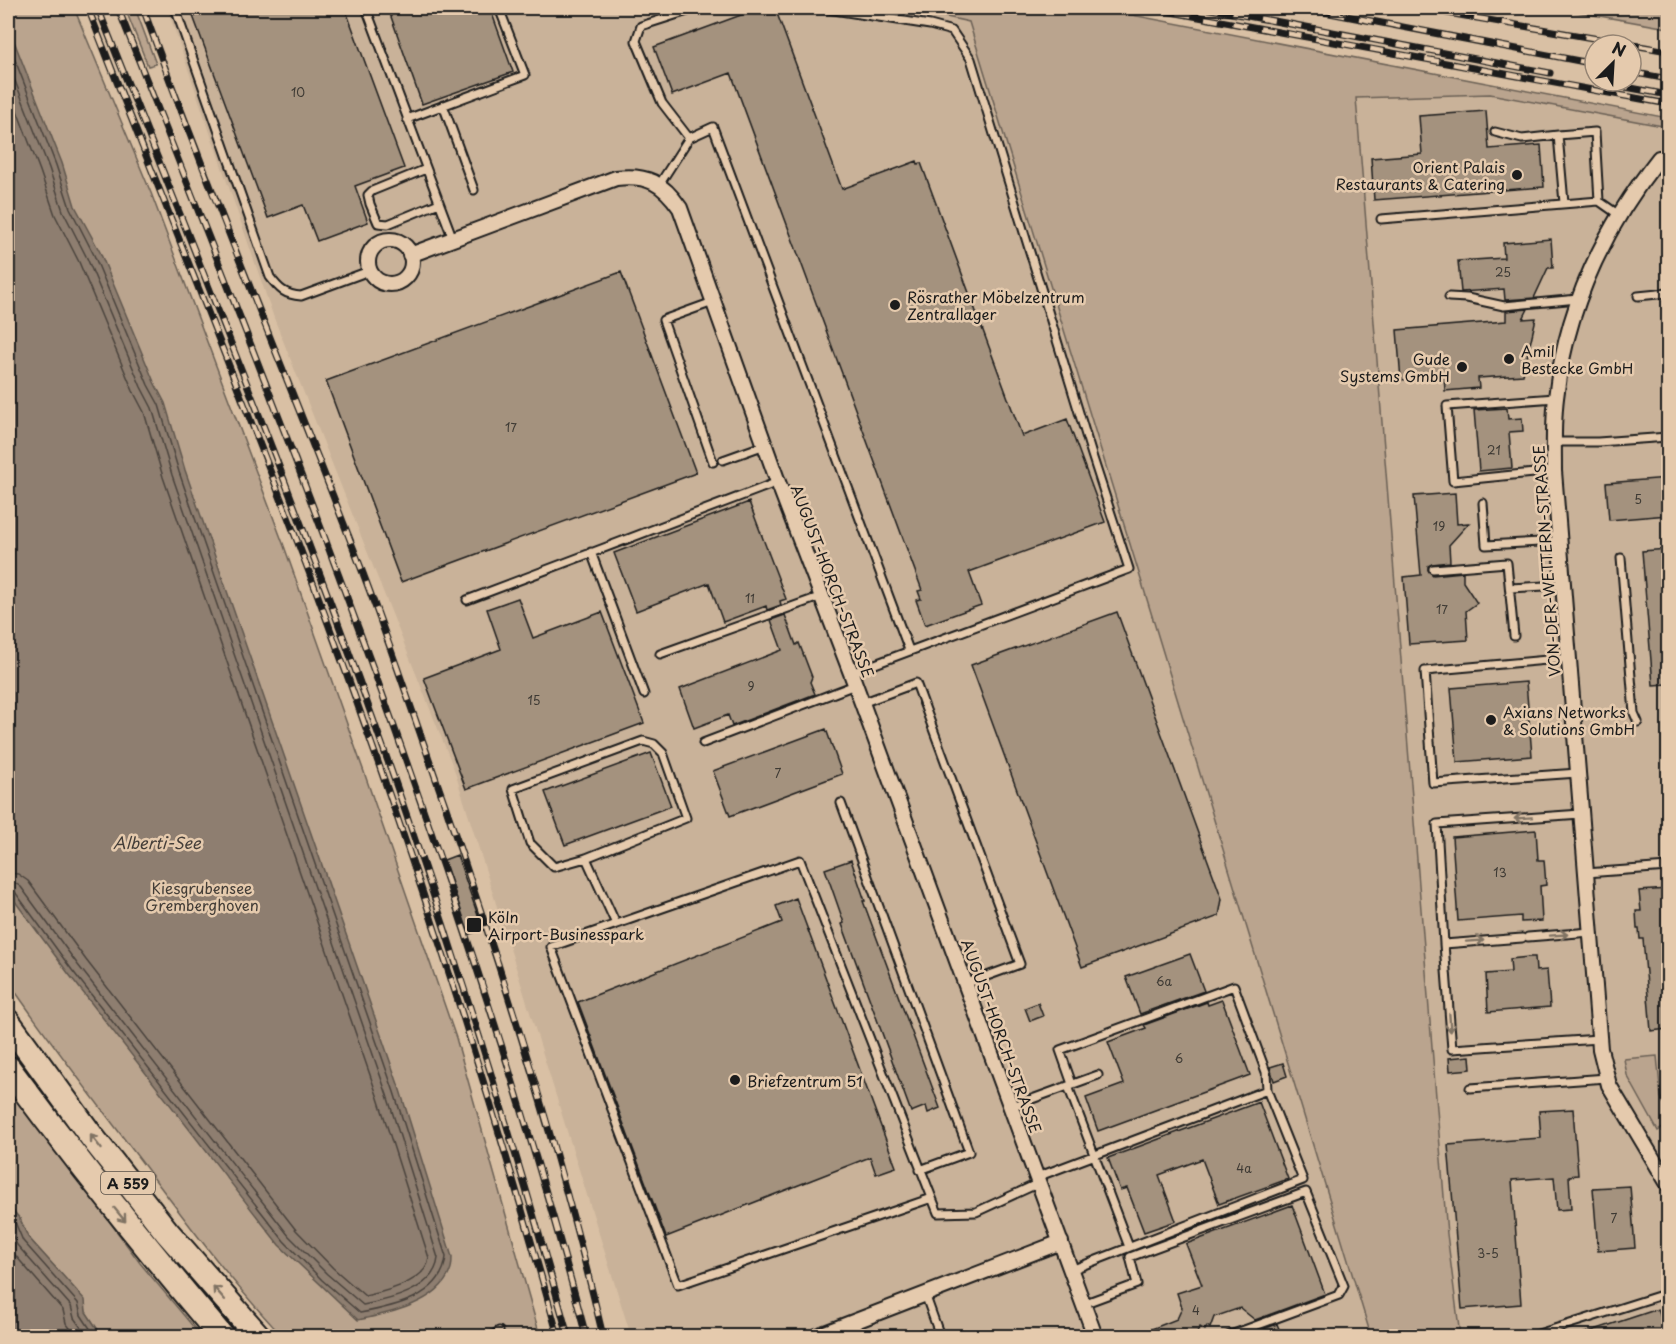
<svg xmlns="http://www.w3.org/2000/svg" width="1676" height="1344" font-family="'Playpen Sans',sans-serif">
<rect width="100%" height="100%" fill="#d9c0a4"/>
<filter id="ink" filterUnits="userSpaceOnUse"><feTurbulence type="fractalNoise" baseFrequency=".0167" numOctaves="2"/><feDisplacementMap in="SourceGraphic" scale="12" xChannelSelector="R" yChannelSelector="G"/><feConvolveMatrix kernelMatrix="1 2 1 2 8 2 1 2 1" color-interpolation-filters="sRGB"/></filter>
<g filter="url(#ink)">
<path fill="#c9b299" d="M 167,8 L 906,8 L 969,22 L 1142,583 L 1371,1336 L 631,1336 L 454,769 L 274,318 Z
M 1490,94 L 1668,127 L 1668,1336 L 1460,1336 L 1458,1331 L 1447,1234 L 1356,98 Z"/>
<path fill="#baa48e" stroke="#6b6055" stroke-width="1.5" d="M 8,8 L 74,8 L 151,193 L 284,546 L 364,772 L 456,1038 L 540,1336 L 282,1336 C 232,1283 188,1224 144,1165 C 98,1104 51,1044 8,981 Z
M 125,8 L 135,8 L 156,64 L 148,66 Z
M 906,8 L 1096,8 L 1668,118 L 1668,127 L 1490,94 L 1356,98 L 1447,1234 L 1460,1336 L 1371,1336 L 1142,583 L 969,22 Z
M 1554,8 L 1668,8 L 1668,28 Z
M 1657,1056 L 1661,1097 L 1668,1116 L 1668,1125 L 1658,1131 L 1627,1075 L 1624,1059 Z
M 8,1083 L 140,1263 L 201,1336 L 102,1336 L 86,1312 L 84,1300 L 28,1237 L 20,1219 L 8,1205 Z"/>
<path fill="#8e7e6f" stroke="#60574e" stroke-width="1.5" d="M 8,26 L 62,163 L 75,206 L 100,252 L 154,382 L 165,403 L 185,470 L 400,1090 L 452,1257 C 452,1261 452,1267 450,1271 C 439,1303 387,1314 358,1320 L 279,1245 L 68,973 L 8,892 Z
M 8,1205 L 20,1219 L 28,1237 L 85,1300 L 86,1312 L 102,1336 L 8,1336 Z"/>
<g fill="none" stroke-linecap="round" stroke-linejoin="round">
<path stroke="#4a433d" stroke-width="1.5" d="M 8,42 L 56,165 L 70,208 L 94,255 L 148,385 L 159,405 L 179,472 L 394,1092 L 446,1257 C 442,1297 393,1307 360,1313 L 322,1280 L 284,1241 L 72,970 L 15,892 L 8,889
M 8,63 L 49,168 L 63,211 L 87,258 L 141,387 L 152,408 L 172,475 L 387,1095 L 438,1258 C 435,1290 389,1300 363,1305 L 327,1274 L 289,1236 L 78,965 L 21,887 L 15,883 L 8,882
M 8,87 L 40,171 L 55,215 L 79,262 L 133,391 L 144,412 L 163,477 L 378,1098 L 429,1258 C 427,1282 384,1292 365,1296 L 333,1268 L 296,1230 L 86,960 L 28,881 L 18,874 L 8,873
M 8,1214 L 15,1222 L 23,1241 L 78,1303 L 81,1315 L 95,1336
M 8,1226 L 17,1245 L 71,1306 L 74,1318 L 87,1336
M 8,1247 L 63,1310 L 66,1323 L 76,1336"/>
</g>
<path fill="#a4927e" stroke="#1c1c1c" stroke-width="1.5" d="M 215,8 L 345,8 L 404,168 L 355,186 L 368,222 L 317,241 L 303,205 L 268,218 L 193,16 Z
M 408,8 L 490,8 L 513,72 L 422,104 L 390,14 Z
M 760,8 L 775,8 L 842,189 L 917,161 L 918,164 L 921,163 L 1022,436 L 1067,419 L 1105,522 L 969,572 L 981,605 L 925,625 L 916,600 L 921,599 L 918,591 L 922,590 L 731,73 L 672,95 L 654,47 Z
M 1486,111 L 1489,149 L 1541,145 L 1544,187 L 1374,200 L 1371,158 L 1422,154 L 1419,116 Z
M 1551,239 L 1553,268 L 1548,268 L 1534,298 L 1505,300 L 1504,289 L 1461,292 L 1458,261 L 1504,258 L 1503,243 Z
M 621,272 L 696,473 L 401,582 L 326,381 Z
M 1528,309 L 1523,319 L 1536,318 L 1523,375 L 1478,378 L 1479,388 L 1445,391 L 1444,376 L 1401,380 L 1397,330 L 1506,321 L 1506,311 Z
M 1507,408 L 1508,419 L 1522,418 L 1523,431 L 1509,432 L 1512,468 L 1479,471 L 1474,410 Z
M 1668,478 L 1668,515 L 1609,520 L 1606,483 Z
M 1455,493 L 1457,524 L 1469,523 L 1449,545 L 1450,562 L 1432,564 L 1428,566 L 1428,570 L 1433,575 L 1463,572 L 1463,582 L 1477,603 L 1466,611 L 1468,640 L 1409,644 L 1404,577 L 1421,575 L 1414,496 Z
M 749,502 L 786,599 L 780,601 L 781,605 L 767,610 L 766,606 L 723,622 L 709,583 L 636,611 L 614,553 Z
M 1668,549 L 1668,684 L 1653,685 L 1642,551 Z
M 518,598 L 533,638 L 602,612 L 644,723 L 466,789 L 424,678 L 501,649 L 487,609 Z
M 1117,612 L 1222,899 L 1219,916 L 1082,967 L 971,665 Z
M 785,615 L 796,645 L 799,643 L 812,677 L 810,682 L 815,694 L 732,726 L 728,715 L 694,728 L 680,689 L 782,650 L 771,620 Z
M 1526,682 L 1532,756 L 1457,762 L 1451,688 Z
M 826,729 L 842,774 L 730,816 L 713,771 Z
M 651,753 L 671,806 L 565,845 L 545,792 Z
M 1536,830 L 1538,860 L 1544,860 L 1546,885 L 1540,886 L 1542,921 L 1521,922 L 1521,916 L 1458,921 L 1452,837 Z
M 457,855 L 483,930 L 469,934 L 444,860 Z
M 851,860 L 865,901 L 863,901 L 940,1108 L 928,1113 L 926,1106 L 911,1112 L 842,924 L 844,923 L 825,869 Z
M 1668,889 L 1668,1029 L 1651,1031 L 1643,939 L 1640,939 L 1639,929 L 1637,929 L 1636,911 L 1641,911 L 1639,891 Z
M 796,898 L 896,1167 L 876,1174 L 870,1157 L 666,1237 L 578,1002 L 782,922 L 776,906 Z
M 1190,954 L 1204,991 L 1140,1014 L 1126,977 Z
M 1529,957 L 1535,957 L 1536,971 L 1547,970 L 1550,1007 L 1488,1012 L 1486,974 L 1511,972 L 1510,959 Z
M 1222,1000 L 1250,1075 L 1098,1131 L 1086,1098 L 1124,1084 L 1108,1042 L 1146,1028 L 1144,1025 L 1207,1002 L 1208,1005 Z
M 1038,1003 L 1043,1016 L 1030,1021 L 1025,1008 Z
M 1470,1056 L 1471,1069 L 1450,1071 L 1449,1058 Z
M 1283,1063 L 1287,1076 L 1274,1081 L 1270,1067 Z
M 1259,1102 L 1288,1179 L 1219,1204 L 1202,1159 L 1159,1175 L 1176,1221 L 1144,1232 L 1127,1188 L 1120,1190 L 1108,1158 Z
M 1573,1109 L 1578,1175 L 1569,1176 L 1571,1209 L 1557,1210 L 1554,1177 L 1512,1180 L 1521,1304 L 1462,1309 L 1448,1145 L 1541,1138 L 1539,1111 Z
M 1630,1186 L 1635,1248 L 1598,1251 L 1593,1188 Z
M 1292,1205 L 1325,1294 L 1255,1320 L 1240,1308 L 1214,1317 L 1210,1328 L 1207,1326 L 1205,1330 L 1200,1327 L 1195,1336 L 1134,1336 L 1177,1319 L 1182,1308 L 1177,1293 L 1202,1285 L 1186,1244 Z
M 1658,1309 L 1667,1336 L 1582,1336 L 1582,1334 Z
M 1277,1324 L 1282,1336 L 1274,1336 L 1264,1329 Z"/>
<g fill="none" stroke-linecap="round" stroke-linejoin="round">
<defs>
<path id="lane" d="M 175,8 L 270,277 C 279,289 285,295 301,296 L 369,271
M 366,8 L 453,239
M 821,8 L 930,25 L 952,31 L 971,59 L 1092,455 L 1129,569 L 851,673
M 443,105 L 474,190
M 407,119 L 525,75 L 499,8
M 1495,132 L 1522,139 L 1558,135 L 1564,203
M 1558,135 L 1595,132 L 1599,201
M 689,138 L 713,127 L 909,650
M 426,169 L 372,191 L 368,195 L 370,204 L 378,223 L 388,224 L 439,203
M 659,185 L 689,138 L 662,103 L 636,41 L 641,26 L 697,8
M 1381,219 L 1599,201 L 1619,215
M 1638,296 L 1668,293
M 1449,297 L 1467,298 L 1504,306 L 1578,299
M 1554,442 L 1598,442 L 1668,437
M 723,460 L 765,445
M 713,462 L 663,320 L 713,302
M 1554,471 L 1453,481 L 1447,406 L 1556,398
M 1483,503 L 1486,545 L 1559,541
M 591,552 L 644,694
M 1621,558 L 1634,713 L 1638,722
M 1433,569 L 1507,563 L 1514,636
M 1510,588 L 1563,585
M 467,600 L 778,482
M 660,654 L 822,596
M 1569,658 L 1425,671 L 1433,783 L 1578,773
M 862,703 L 916,683 L 1020,964 L 965,984
M 643,741 L 654,744 L 663,753 L 686,818 L 586,858 L 554,867 L 530,843 L 513,789 Z
M 703,743 L 855,685
M 841,803 L 969,1152 L 920,1170
M 586,858 L 616,924
M 800,860 L 932,1198 L 678,1285 L 551,947 Z
M 1586,873 L 1668,867
M 1528,937 L 1591,932
M 1522,938 L 1444,944 L 1437,824 L 1581,814
M 1444,944 L 1452,1049 L 1599,1039
M 1072,1084 L 1060,1050 L 1234,986 L 1266,1072 L 1267,1090
M 1068,1086 L 1129,1247
M 1470,1088 L 1607,1078
M 1010,1107 L 1098,1075
M 1037,1177 L 1267,1090 L 1303,1180 L 1071,1270
M 932,1198 L 938,1213 L 976,1212 L 1039,1183
M 925,1294 L 940,1336
M 1083,1304 L 1137,1284 L 1130,1257 L 1306,1192 L 1344,1286 L 1339,1295 L 1228,1336
M 854,1322 L 859,1336
M 492,1336 L 499,1331
M 1532,1336 L 1668,1293"/>
<path id="street" d="M 1659,158 C 1604,228 1566,308 1556,398 C 1553,422 1554,447 1554,471 L 1600,1049 L 1609,1085 L 1668,1184
M368 262a22 22 0 1 1 44 0a22 22 0 1 1-44 0Z
M 410,255 L 616,178 C 647,174 663,183 680,208 L 778,482 L 851,673 L 1095,1336
M 817,1336 L 1061,1242"/>
<path id="highway" d="M 8,1022 L 92,1137 L 167,1232 L 258,1336
M 8,1068 C 76,1160 147,1249 221,1336"/>
</defs>
<use href="#lane" stroke="#1c1c1c" stroke-width="11"/>
<use href="#street" stroke="#1c1c1c" stroke-width="18"/>
<use href="#highway" stroke="#1c1c1c" stroke-width="28"/>
<use href="#lane" stroke="#e5caad" stroke-width="7"/>
<use href="#street" stroke="#e5caad" stroke-width="14"/>
<use href="#highway" stroke="#e5caad" stroke-width="24"/>
<defs>
<path id="rail" d="M 88,8 C 163,201 242,394 315,588 C 407,834 488,1084 558,1336
M 98,8 C 205,278 315,547 409,822 C 467,992 520,1163 568,1336
M 118,8 C 291,444 466,882 586,1336
M 143,8 C 211,196 289,381 361,568 C 391,647 418,728 446,808 C 506,982 561,1157 603,1336
M 1150,8 L 1668,104
M 1205,8 L 1550,73
M 1304,8 L 1595,64
M 1419,8 L 1668,51
M 1631,72 L 1668,79
M 1615,85 L 1668,95"/>
</defs>
<use href="#rail" stroke="#1c1c1c" stroke-width="7"/>
<use href="#rail" stroke="#e5caad" stroke-width="4.5" stroke-dasharray="14" stroke-linecap="butt"/>
</g>
<defs><path id="oneway-shaft" d="M-6 0H5M1.5-3L5.5 0L1.5 3" fill="none" stroke-width="1.6" stroke-linecap="round" stroke-linejoin="round" transform="scale(1.5)"/></defs>
<g stroke="#807364">
<use href="#oneway-shaft" transform="translate(1523 818) rotate(176)"/>
<use href="#oneway-shaft" transform="translate(1559 935) rotate(-4)"/>
<use href="#oneway-shaft" transform="translate(1475 941) rotate(-4)"/>
<use href="#oneway-shaft" transform="translate(1450 1023) rotate(86)"/>
<use href="#oneway-shaft" transform="translate(96 1142) rotate(-128)"/>
<use href="#oneway-shaft" transform="translate(120 1215) rotate(51)"/>
<use href="#oneway-shaft" transform="translate(219 1293) rotate(-131)"/>
</g>
</g>
<g fill="#1c1c1c" stroke="#e5caad" stroke-width="2">
<circle cx="1517" cy="175" r="6"/>
<circle cx="895" cy="305" r="6"/>
<circle cx="1509" cy="359" r="6"/>
<circle cx="1462" cy="367" r="6"/>
<circle cx="1491" cy="720" r="6"/>
<rect x="466" y="917" width="16" height="16" rx="3"/>
<circle cx="735" cy="1080" r="6"/>
</g>
<g text-anchor="middle" dominant-baseline="central" stroke-width="5" stroke-linejoin="round" paint-order="stroke">
<g font-size="12" fill="#3e3a34">
<text x="298" y="92">10</text>
<text x="1503" y="272">25</text>
<text x="511" y="427">17</text>
<text x="1494" y="450">21</text>
<text x="1638" y="499">5</text>
<text x="1439" y="526">19</text>
<text x="750" y="598">11</text>
<text x="1442" y="609">17</text>
<text x="751" y="686">9</text>
<text x="534" y="700">15</text>
<text x="778" y="773">7</text>
<text x="1500" y="872">13</text>
<text x="1164" y="981">6a</text>
<text x="1179" y="1058">6</text>
<text x="1244" y="1168">4a</text>
<text x="1614" y="1218">7</text>
<text x="1488" y="1253">3-5</text>
<text x="1196" y="1310">4</text>
</g>
<rect fill="#e5caad" stroke="#585048" stroke-width="1.5" x="101" y="1172" width="54" height="22" rx="4.5"/>
<g font-size="14" font-weight="bold" fill="#1c1c1c">
<text x="128" y="1183">A 559</text>
</g>
<g font-size="15" fill="#1c1c1c" stroke="#e5caad" text-anchor="start">
<text x="1505" y="166" text-anchor="end">Orient Palais<tspan x="1505" dy="17">Restaurants &amp; Catering</tspan></text>
<text x="907" y="296">Rösrather Möbelzentrum<tspan x="907" dy="17">Zentrallager</tspan></text>
<text x="1521" y="350">Amil<tspan x="1521" dy="17">Bestecke GmbH</tspan></text>
<text x="1450" y="358" text-anchor="end">Gude<tspan x="1450" dy="17">Systems GmbH</tspan></text>
<text x="1503" y="711">Axians Networks<tspan x="1503" dy="17">&amp; Solutions GmbH</tspan></text>
<text x="488" y="916">Köln<tspan x="488" dy="17">Airport-Businesspark</tspan></text>
<text x="747" y="1080">Briefzentrum 51</text>
</g>
<g font-size="15" fill="#1c1c1c" stroke="#e5caad">
<text transform="translate(1546 561) rotate(-94)">VON-DER-WETTERN-STRASSE</text>
<text transform="translate(833 581) rotate(69)">AUGUST-HORCH-STRASSE</text>
<text transform="translate(1002 1036) rotate(70)">AUGUST-HORCH-STRASSE</text>
</g>
<g font-size="15" fill="#443e38" stroke="#e5caad">
<text x="202" y="887">Kiesgrubensee<tspan x="202" dy="17">Gremberghoven</tspan></text>
</g>
<g font-size="16" font-style="italic" fill="#443e39" stroke="#e5caad">
<text x="157" y="842">Alberti-See</text>
</g>
</g>
<rect width="1676" height="1344" fill="none" stroke="#e5caad" stroke-width="30"/>
<rect x="15" y="15" width="1646" height="1314" fill="none" stroke="#1c1c1c" stroke-width="2" filter="url(#ink)"/>
<g transform="translate(1613 63) rotate(24)"><circle r="28" fill="#e5caad" stroke="#958473" stroke-width="1.5"/>
<path d="M0-4.5L10 22L0 15L-10 22Z" fill="#1c1c1c"/>
<text y="-9" font-size="16" font-weight="bold" text-anchor="middle" fill="#1c1c1c">N</text>
</g>
</svg>
